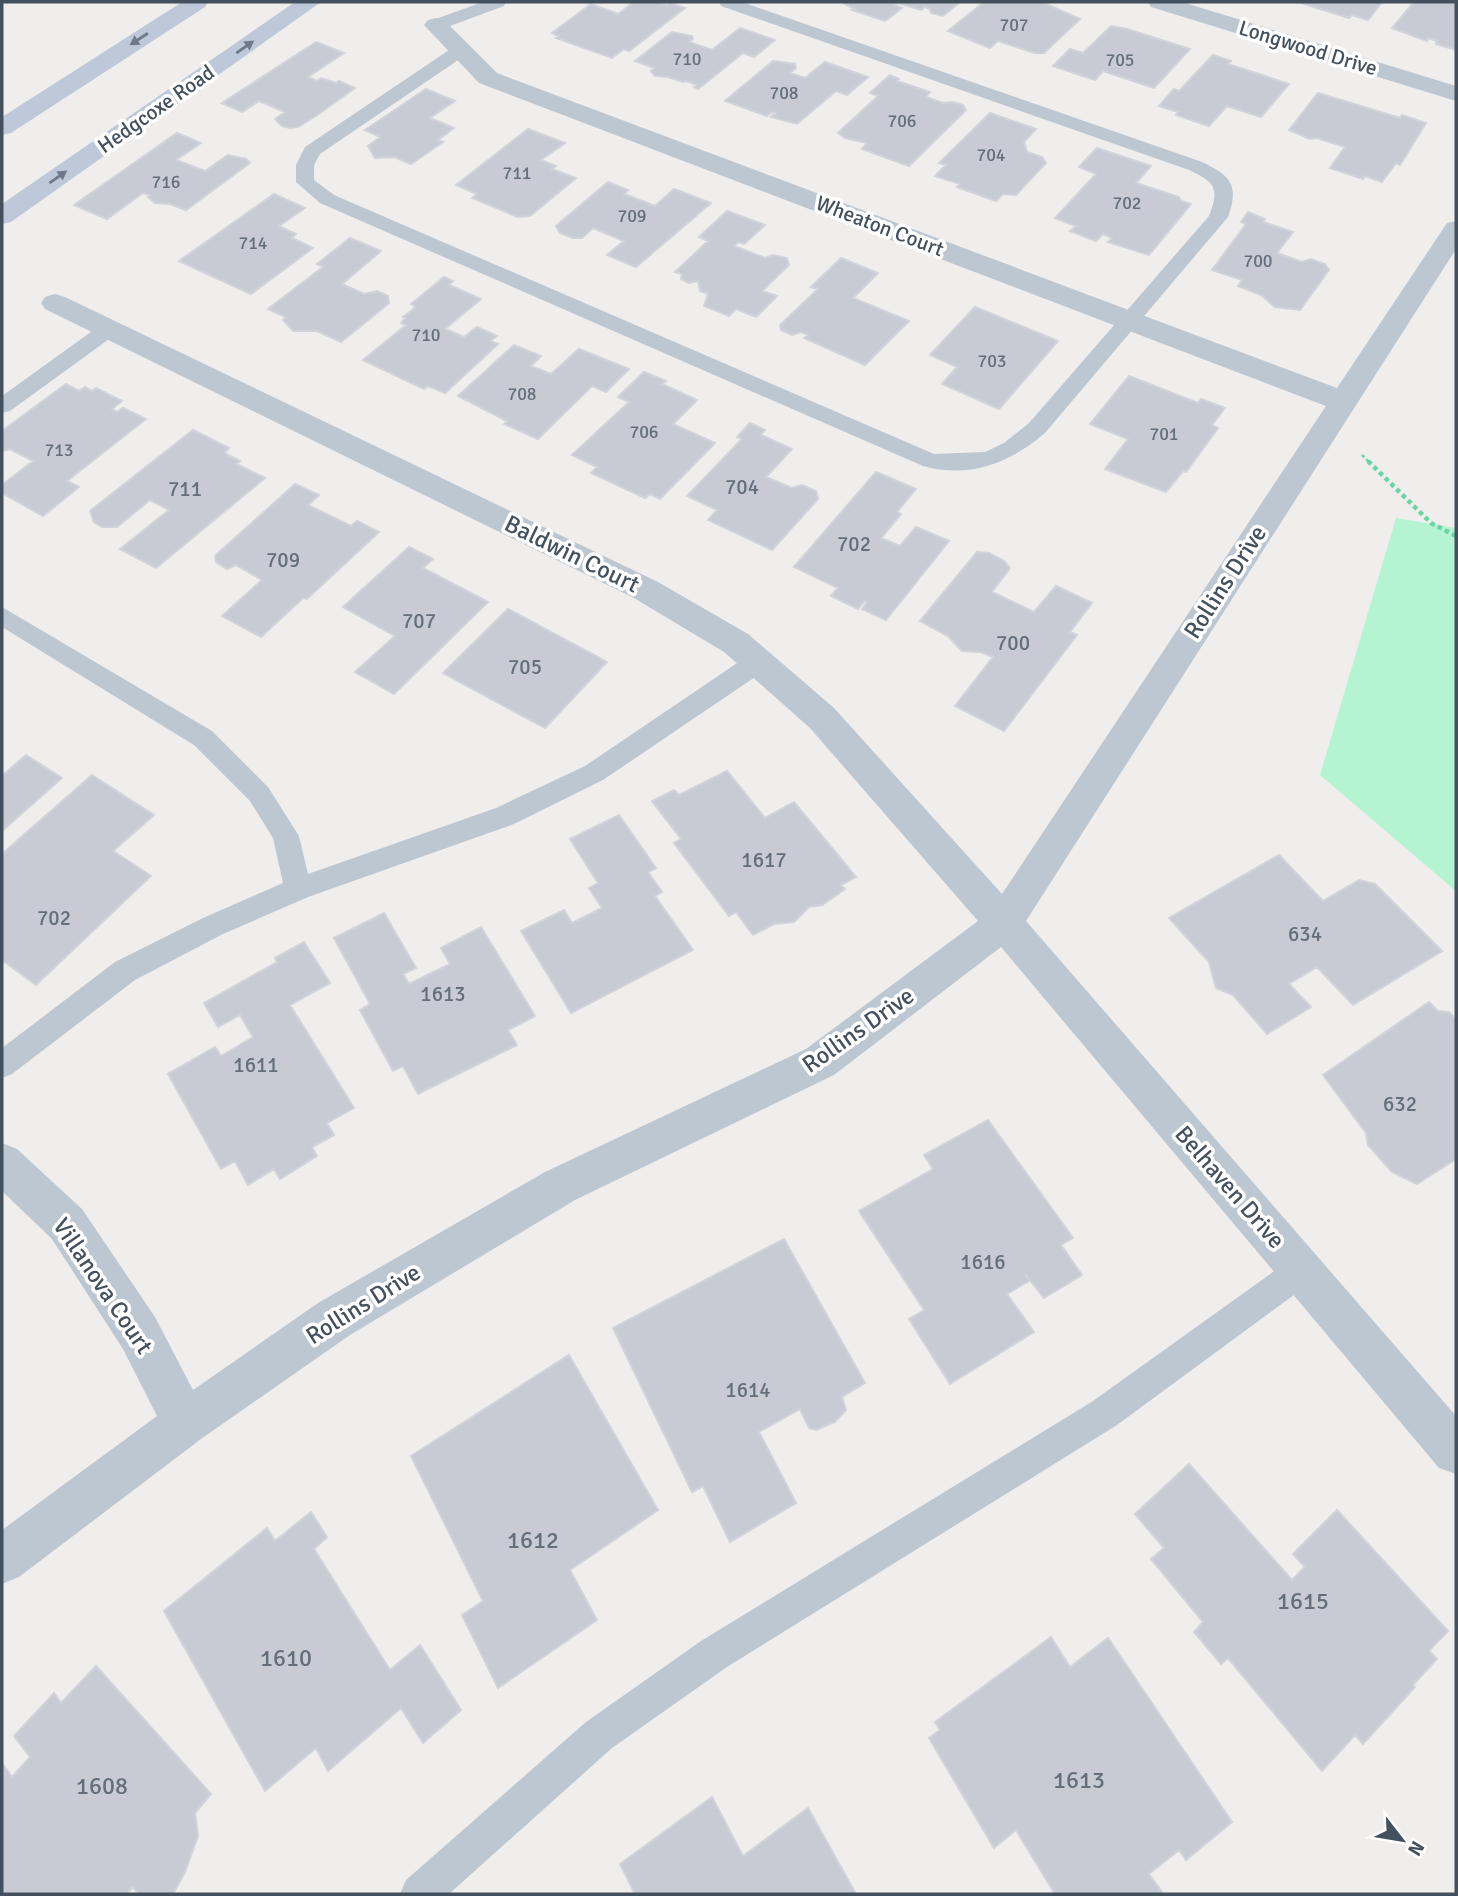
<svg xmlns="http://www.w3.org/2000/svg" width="1458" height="1896" font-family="Signika,sans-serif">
<rect width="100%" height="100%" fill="#f0eded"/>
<path fill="#b5f4d0" d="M 1396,518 L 1456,528 L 1456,891 L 1320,775 Z"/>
<path fill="#c8cbd4" stroke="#d0d3da" stroke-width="2" d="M 634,2 L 658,2 L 667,5 L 670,3 L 685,8 L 629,51 L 624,49 L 612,58 L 556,38 L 559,36 L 552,33 L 591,4 L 618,14 Z
M 841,2 L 960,2 L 943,16 L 931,13 L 930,9 L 925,7 L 921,10 L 898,3 L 895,5 L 902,8 L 885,21 L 852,10 L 855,9 Z
M 984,2 L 1042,2 L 1080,19 L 1044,53 L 1035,53 L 998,41 L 990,48 L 948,31 Z
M 1298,2 L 1382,2 L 1368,20 L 1352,15 L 1349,18 Z
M 1414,2 L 1456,2 L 1456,50 L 1436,44 L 1437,41 L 1428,38 L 1427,41 L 1392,28 Z
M 1111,26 L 1127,29 L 1190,49 L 1154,88 L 1103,71 L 1095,80 L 1053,66 L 1070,49 L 1083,53 Z
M 740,28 L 775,40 L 754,57 L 743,53 L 698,89 L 694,87 L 697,85 L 686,81 L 683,82 L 668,77 L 655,76 L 651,71 L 654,68 L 635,61 L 672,32 L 692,36 L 693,39 L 689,42 L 712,50 Z
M 316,42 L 344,53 L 308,77 L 317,81 L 321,78 L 336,83 L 339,81 L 355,88 L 316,116 L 298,127 L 290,128 L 282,126 L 275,119 L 285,112 L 259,101 L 242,112 L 222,103 Z
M 1213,55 L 1231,61 L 1228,64 L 1289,84 L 1261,117 L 1227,106 L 1209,126 L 1176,115 L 1178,112 L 1159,106 L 1174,89 L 1179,91 Z
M 773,61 L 795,64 L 796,68 L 790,73 L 805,78 L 825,62 L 868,77 L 847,95 L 836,91 L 797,124 L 771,117 L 775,113 L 772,112 L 767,116 L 725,101 Z
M 890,75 L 899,79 L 897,81 L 930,92 L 926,97 L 943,103 L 953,102 L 963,105 L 966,110 L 909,166 L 862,149 L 867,143 L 845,138 L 838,133 L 878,96 L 870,93 Z
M 426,89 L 455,101 L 430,118 L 454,128 L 438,140 L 443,142 L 411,164 L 394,157 L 375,158 L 368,146 L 380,137 L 365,130 Z
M 1318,93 L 1400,118 L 1402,115 L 1426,123 L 1400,165 L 1396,163 L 1382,182 L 1365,176 L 1363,179 L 1330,168 L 1345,147 L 1317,138 L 1310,139 L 1289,130 Z
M 990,113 L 1036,129 L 1024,142 L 1027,152 L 1042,157 L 1046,163 L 1016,195 L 1003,194 L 996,201 L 957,187 L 960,184 L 935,176 L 946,165 L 939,163 Z
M 528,129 L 565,143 L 541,160 L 556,166 L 552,169 L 576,178 L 530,216 L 518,217 L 472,198 L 477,194 L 456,185 Z
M 177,133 L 201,143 L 176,160 L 205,171 L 228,155 L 246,159 L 250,163 L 186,210 L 170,204 L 155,203 L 148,197 L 150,195 L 143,193 L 107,219 L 74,205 Z
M 1097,148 L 1151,166 L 1136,183 L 1179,197 L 1181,201 L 1191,204 L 1149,255 L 1108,242 L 1112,238 L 1103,234 L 1096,241 L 1070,231 L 1076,226 L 1055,218 L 1096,174 L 1079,167 Z
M 608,182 L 628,190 L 624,194 L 655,206 L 674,189 L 711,203 L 636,267 L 607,255 L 624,241 L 593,228 L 582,238 L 573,238 L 560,233 L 556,226 Z
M 274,194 L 305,208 L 279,226 L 296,234 L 292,238 L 313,248 L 251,294 L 179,261 Z
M 727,211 L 765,225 L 744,244 L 739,242 L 734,246 L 765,258 L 773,255 L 787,258 L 789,265 L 762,291 L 777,296 L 756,317 L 736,309 L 729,316 L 704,306 L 708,294 L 700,291 L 698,281 L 689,283 L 681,279 L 682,274 L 675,272 L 708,241 L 699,237 Z
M 1248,212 L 1265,219 L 1263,222 L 1293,232 L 1277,253 L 1302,262 L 1311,259 L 1325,264 L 1329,270 L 1300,310 L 1275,307 L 1261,295 L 1238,286 L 1242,280 L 1212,270 L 1246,224 L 1241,222 Z
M 350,238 L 381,251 L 342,284 L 364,294 L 377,291 L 388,296 L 389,303 L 341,342 L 317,331 L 293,331 L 283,320 L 286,317 L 268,309 L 323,267 L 317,264 Z
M 841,258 L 878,273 L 853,298 L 909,321 L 865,365 L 804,338 L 808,335 L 801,332 L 792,335 L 781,330 L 780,325 L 818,289 L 811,287 Z
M 444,277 L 453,281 L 449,285 L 481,299 L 445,329 L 464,337 L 477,327 L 497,336 L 490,341 L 498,344 L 445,393 L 428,386 L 424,389 L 363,360 L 406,325 L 401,323 L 405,318 L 403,317 L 416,307 L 411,304 Z
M 975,307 L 1058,341 L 999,409 L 942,384 L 957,367 L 930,355 Z
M 514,345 L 541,356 L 531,366 L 551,374 L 579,349 L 629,369 L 606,392 L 592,386 L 538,439 L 504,424 L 507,421 L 458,396 Z
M 644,372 L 666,381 L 662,384 L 697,400 L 673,424 L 715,443 L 660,499 L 650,494 L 645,498 L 591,473 L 597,467 L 572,455 L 629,402 L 618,397 Z
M 1129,376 L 1198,403 L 1201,399 L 1225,408 L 1212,425 L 1218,428 L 1186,472 L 1183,471 L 1166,492 L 1105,469 L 1128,439 L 1090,424 Z
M 66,384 L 79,391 L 85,387 L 92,391 L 96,388 L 122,401 L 112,409 L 117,412 L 123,408 L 146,419 L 67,481 L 79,487 L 43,516 L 2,493 L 2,485 L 33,461 L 10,449 L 2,451 L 2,431 Z
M 750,423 L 765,430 L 761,435 L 792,449 L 766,477 L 792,488 L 802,485 L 816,491 L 818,499 L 772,550 L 708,520 L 717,510 L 687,496 L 742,439 L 737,437 Z
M 193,430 L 229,448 L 224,453 L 240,461 L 236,464 L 265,478 L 156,568 L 120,549 L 169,510 L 150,500 L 117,527 L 102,527 L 94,522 L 90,511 Z
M 876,472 L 916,489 L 897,512 L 901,514 L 881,538 L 900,546 L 916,527 L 949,541 L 886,620 L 862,609 L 867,602 L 864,601 L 858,609 L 831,596 L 838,588 L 794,567 Z
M 295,484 L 319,495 L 308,505 L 351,526 L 357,521 L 379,532 L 307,599 L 303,598 L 261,637 L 222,616 L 262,580 L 236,565 L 227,569 L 216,562 L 215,556 Z
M 409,547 L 433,559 L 423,568 L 488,602 L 394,694 L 355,672 L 395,636 L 343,607 Z
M 977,552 L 989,553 L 1004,561 L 1010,568 L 992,592 L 1034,612 L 1056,586 L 1092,603 L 1070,632 L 1077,635 L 1004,731 L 955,706 L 993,657 L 981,652 L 962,651 L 948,636 L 920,621 Z
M 508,609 L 607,662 L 545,728 L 443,673 Z
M 26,755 L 62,778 L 2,831 L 2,776 Z
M 727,771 L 765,818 L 794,802 L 856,877 L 841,885 L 845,889 L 822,905 L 809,907 L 794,922 L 774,924 L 753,935 L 736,912 L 729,916 L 674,843 L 681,839 L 652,801 L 674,790 L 679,795 Z
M 92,775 L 154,815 L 113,851 L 151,876 L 36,985 L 2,960 L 2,854 Z
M 619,815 L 656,868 L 648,872 L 662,892 L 655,896 L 693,950 L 571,1013 L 521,931 L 564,910 L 572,923 L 602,908 L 589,888 L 598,883 L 570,839 Z
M 1279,855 L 1323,901 L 1359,880 L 1375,884 L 1442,951 L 1353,1005 L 1317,967 L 1289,984 L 1311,1007 L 1267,1034 L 1233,995 L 1216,988 L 1209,962 L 1169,918 Z
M 384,913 L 416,968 L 403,974 L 409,984 L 450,964 L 441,948 L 481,927 L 535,1016 L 508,1030 L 517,1045 L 418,1094 L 403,1066 L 393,1071 L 360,1010 L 370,1004 L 334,938 Z
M 304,942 L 330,983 L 290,1005 L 354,1108 L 327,1123 L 334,1135 L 312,1147 L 317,1156 L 280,1179 L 274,1169 L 248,1185 L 235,1161 L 221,1169 L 168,1074 L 215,1047 L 221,1056 L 253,1037 L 240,1015 L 218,1027 L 204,1003 L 277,962 L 275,958 Z
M 1429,1002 L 1438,1011 L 1449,1012 L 1456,1020 L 1456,1159 L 1417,1184 L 1392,1172 L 1368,1145 L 1366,1133 L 1323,1075 Z
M 988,1120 L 1073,1238 L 1061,1245 L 1082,1275 L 1044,1298 L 1025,1274 L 1029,1281 L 1007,1294 L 1034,1332 L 950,1384 L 909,1319 L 924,1310 L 859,1211 L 933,1169 L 924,1155 Z
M 784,1239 L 865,1383 L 842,1397 L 846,1410 L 835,1422 L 816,1430 L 809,1428 L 800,1409 L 759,1432 L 796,1503 L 730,1542 L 703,1486 L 692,1492 L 613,1328 Z
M 569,1355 L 658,1510 L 570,1570 L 597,1620 L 498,1688 L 462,1615 L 483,1601 L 411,1456 Z
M 1189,1464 L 1292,1580 L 1305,1567 L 1293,1554 L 1337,1510 L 1448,1631 L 1429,1651 L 1437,1659 L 1413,1685 L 1415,1687 L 1363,1744 L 1355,1735 L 1322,1771 L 1228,1658 L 1221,1664 L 1194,1632 L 1203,1622 L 1151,1559 L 1164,1548 L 1135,1514 Z
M 311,1512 L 327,1537 L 314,1549 L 390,1670 L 420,1645 L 461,1710 L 423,1743 L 401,1708 L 328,1771 L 316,1748 L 265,1791 L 164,1611 L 267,1528 L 275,1541 Z
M 1051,1637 L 1070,1667 L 1108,1638 L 1232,1822 L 1186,1860 L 1179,1850 L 1149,1874 L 1162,1892 L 1159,1894 L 1055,1894 L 1016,1830 L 994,1848 L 929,1738 L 940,1730 L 935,1722 Z
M 96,1666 L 211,1794 L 195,1813 L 198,1836 L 185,1872 L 173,1894 L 139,1894 L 133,1887 L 126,1894 L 2,1894 L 2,1763 L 12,1777 L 30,1757 L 14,1736 L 54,1693 L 61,1703 Z
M 712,1797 L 743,1856 L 808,1808 L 856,1894 L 635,1894 L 620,1864 Z"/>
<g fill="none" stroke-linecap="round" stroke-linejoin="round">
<path stroke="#6ad5a4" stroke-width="2.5" stroke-dasharray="3.5 2.5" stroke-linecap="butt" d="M 1362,455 L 1370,463"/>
<path stroke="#6ad5a4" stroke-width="4.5" stroke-dasharray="4.5 3.5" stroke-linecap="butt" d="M 1368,461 L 1431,523 L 1456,536"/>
<path fill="#bcc7d1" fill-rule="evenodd" d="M 483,2 L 506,2 L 504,6 L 442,29 L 436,30 L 428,25 L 430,21 Z
M 719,2 L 742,2 L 1202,162 C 1232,176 1239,186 1228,217 L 1045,433 C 1010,463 969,479 923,466 L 320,203 L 296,182 L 296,165 L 305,147 L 455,46 L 467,46 L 470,50 L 467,54 L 320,154 L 314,165 L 314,180 L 334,195 L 934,454 L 985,452 L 1004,443 L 1029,423 L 1209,216 C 1220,188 1215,182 1189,170 L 721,6 Z
M 109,322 L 116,324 L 119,329 L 116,334 L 10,411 L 2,413 L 2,396 L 102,324 Z
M 2,607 L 212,731 L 268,787 L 299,836 L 308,874 L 496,808 L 585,766 L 749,655 L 758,653 L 767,655 L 770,662 L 767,669 L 603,780 L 514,824 L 308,897 L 223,934 L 135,980 L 12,1074 L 2,1078 L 2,1048 L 115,962 L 203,918 L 283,883 L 273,838 L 250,801 L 194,745 L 2,627 Z
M 1302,1254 L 1313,1259 L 1318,1270 L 1313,1281 L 1117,1425 L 727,1667 L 612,1748 L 449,1894 L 400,1894 L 406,1880 L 586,1722 L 701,1641 L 1093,1401 L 1291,1259 Z"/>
<path fill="#bcc7d1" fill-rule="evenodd" d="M 1148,2 L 1182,2 L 1456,86 L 1456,101 L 1151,7 Z
M 436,18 L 444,20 L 497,73 L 1337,388 L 1447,223 L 1456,221 L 1456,249 L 1026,921 L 1456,1416 L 1456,1474 L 1439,1468 L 1001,947 L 834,1075 L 575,1200 L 350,1335 L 201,1439 L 19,1577 L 2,1584 L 2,1530 L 157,1416 L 123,1349 L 52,1239 L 2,1191 L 2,1143 L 17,1149 L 82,1209 L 155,1317 L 193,1390 L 318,1303 L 545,1172 L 806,1049 L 978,921 L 810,728 L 724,652 L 634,598 L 45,309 L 41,303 L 45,297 L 55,294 L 65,297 L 658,582 L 748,634 L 834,708 L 1002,894 L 1326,406 L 479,83 L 424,25 L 428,20 Z"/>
<path fill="#bdc9d9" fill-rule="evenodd" d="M 182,2 L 208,2 L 205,7 L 11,133 L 2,135 L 2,117 Z
M 295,2 L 321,2 L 11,222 L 2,224 L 2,204 Z"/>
</g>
<defs><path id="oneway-solid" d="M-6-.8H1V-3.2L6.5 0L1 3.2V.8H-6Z" transform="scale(1.75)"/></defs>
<g fill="#6e7a88">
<use href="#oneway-solid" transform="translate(139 39) rotate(147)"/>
<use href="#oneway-solid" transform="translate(245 47) rotate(-35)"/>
<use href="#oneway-solid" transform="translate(58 177) rotate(-35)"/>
</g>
<g text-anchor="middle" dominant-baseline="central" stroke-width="7" stroke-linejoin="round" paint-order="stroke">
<g font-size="18" fill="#646f7b">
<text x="1014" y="25">707</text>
<text x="687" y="59">710</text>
<text x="1120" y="60">705</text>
<text x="784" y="93">708</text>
<text x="902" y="121">706</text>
<text x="991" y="155">704</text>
<text x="517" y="173">711</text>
<text x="166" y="182">716</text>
<text x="1127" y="203">702</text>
<text x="632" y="216">709</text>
<text x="253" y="243">714</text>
<text x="1258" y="261">700</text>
<text x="426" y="335">710</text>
<text x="992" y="361">703</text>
<text x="522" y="394">708</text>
<text x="644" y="432">706</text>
<text x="1164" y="434">701</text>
<text x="59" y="450">713</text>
</g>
<g font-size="21" fill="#43505d" stroke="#fff">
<text transform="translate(1308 48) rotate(17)">Longwood Drive</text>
<text transform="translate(156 109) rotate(-35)">Hedgcoxe Road</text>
<text transform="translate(880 226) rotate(21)">Wheaton Court</text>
</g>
<g font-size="21" fill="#646f7b">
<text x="742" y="487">704</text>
<text x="185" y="489">711</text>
<text x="854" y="544">702</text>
<text x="283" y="560">709</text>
<text x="419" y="621">707</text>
<text x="1013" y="643">700</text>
<text x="525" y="667">705</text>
<text x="764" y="860">1617</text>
<text x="54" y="918">702</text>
<text x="1305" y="934">634</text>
<text x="443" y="994">1613</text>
<text x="256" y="1065">1611</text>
<text x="1400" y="1104">632</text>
<text x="983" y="1262">1616</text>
<text x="748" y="1390">1614</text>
</g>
<g font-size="24" fill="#43505d" stroke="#fff">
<text transform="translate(572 554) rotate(26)">Baldwin Court</text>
<text transform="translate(1225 582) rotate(-57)">Rollins Drive</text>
<text transform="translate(858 1030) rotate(-35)">Rollins Drive</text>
<text transform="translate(1230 1187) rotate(49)">Belhaven Drive</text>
<text transform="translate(103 1286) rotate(56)">Villanova Court</text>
<text transform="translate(363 1304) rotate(-32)">Rollins Drive</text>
</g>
<g font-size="24" fill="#646f7b">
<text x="533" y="1540">1612</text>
<text x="1303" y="1601">1615</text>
<text x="286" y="1658">1610</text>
<text x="1079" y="1780">1613</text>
<text x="102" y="1786">1608</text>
</g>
</g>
<rect width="1458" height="1896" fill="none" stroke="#43505d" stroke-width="7"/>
<g transform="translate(1402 1840) rotate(121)" stroke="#ffffff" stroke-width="5" paint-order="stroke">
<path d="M0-5L12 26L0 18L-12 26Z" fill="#43505d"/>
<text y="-10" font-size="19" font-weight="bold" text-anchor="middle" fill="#43505d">N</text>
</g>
</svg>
